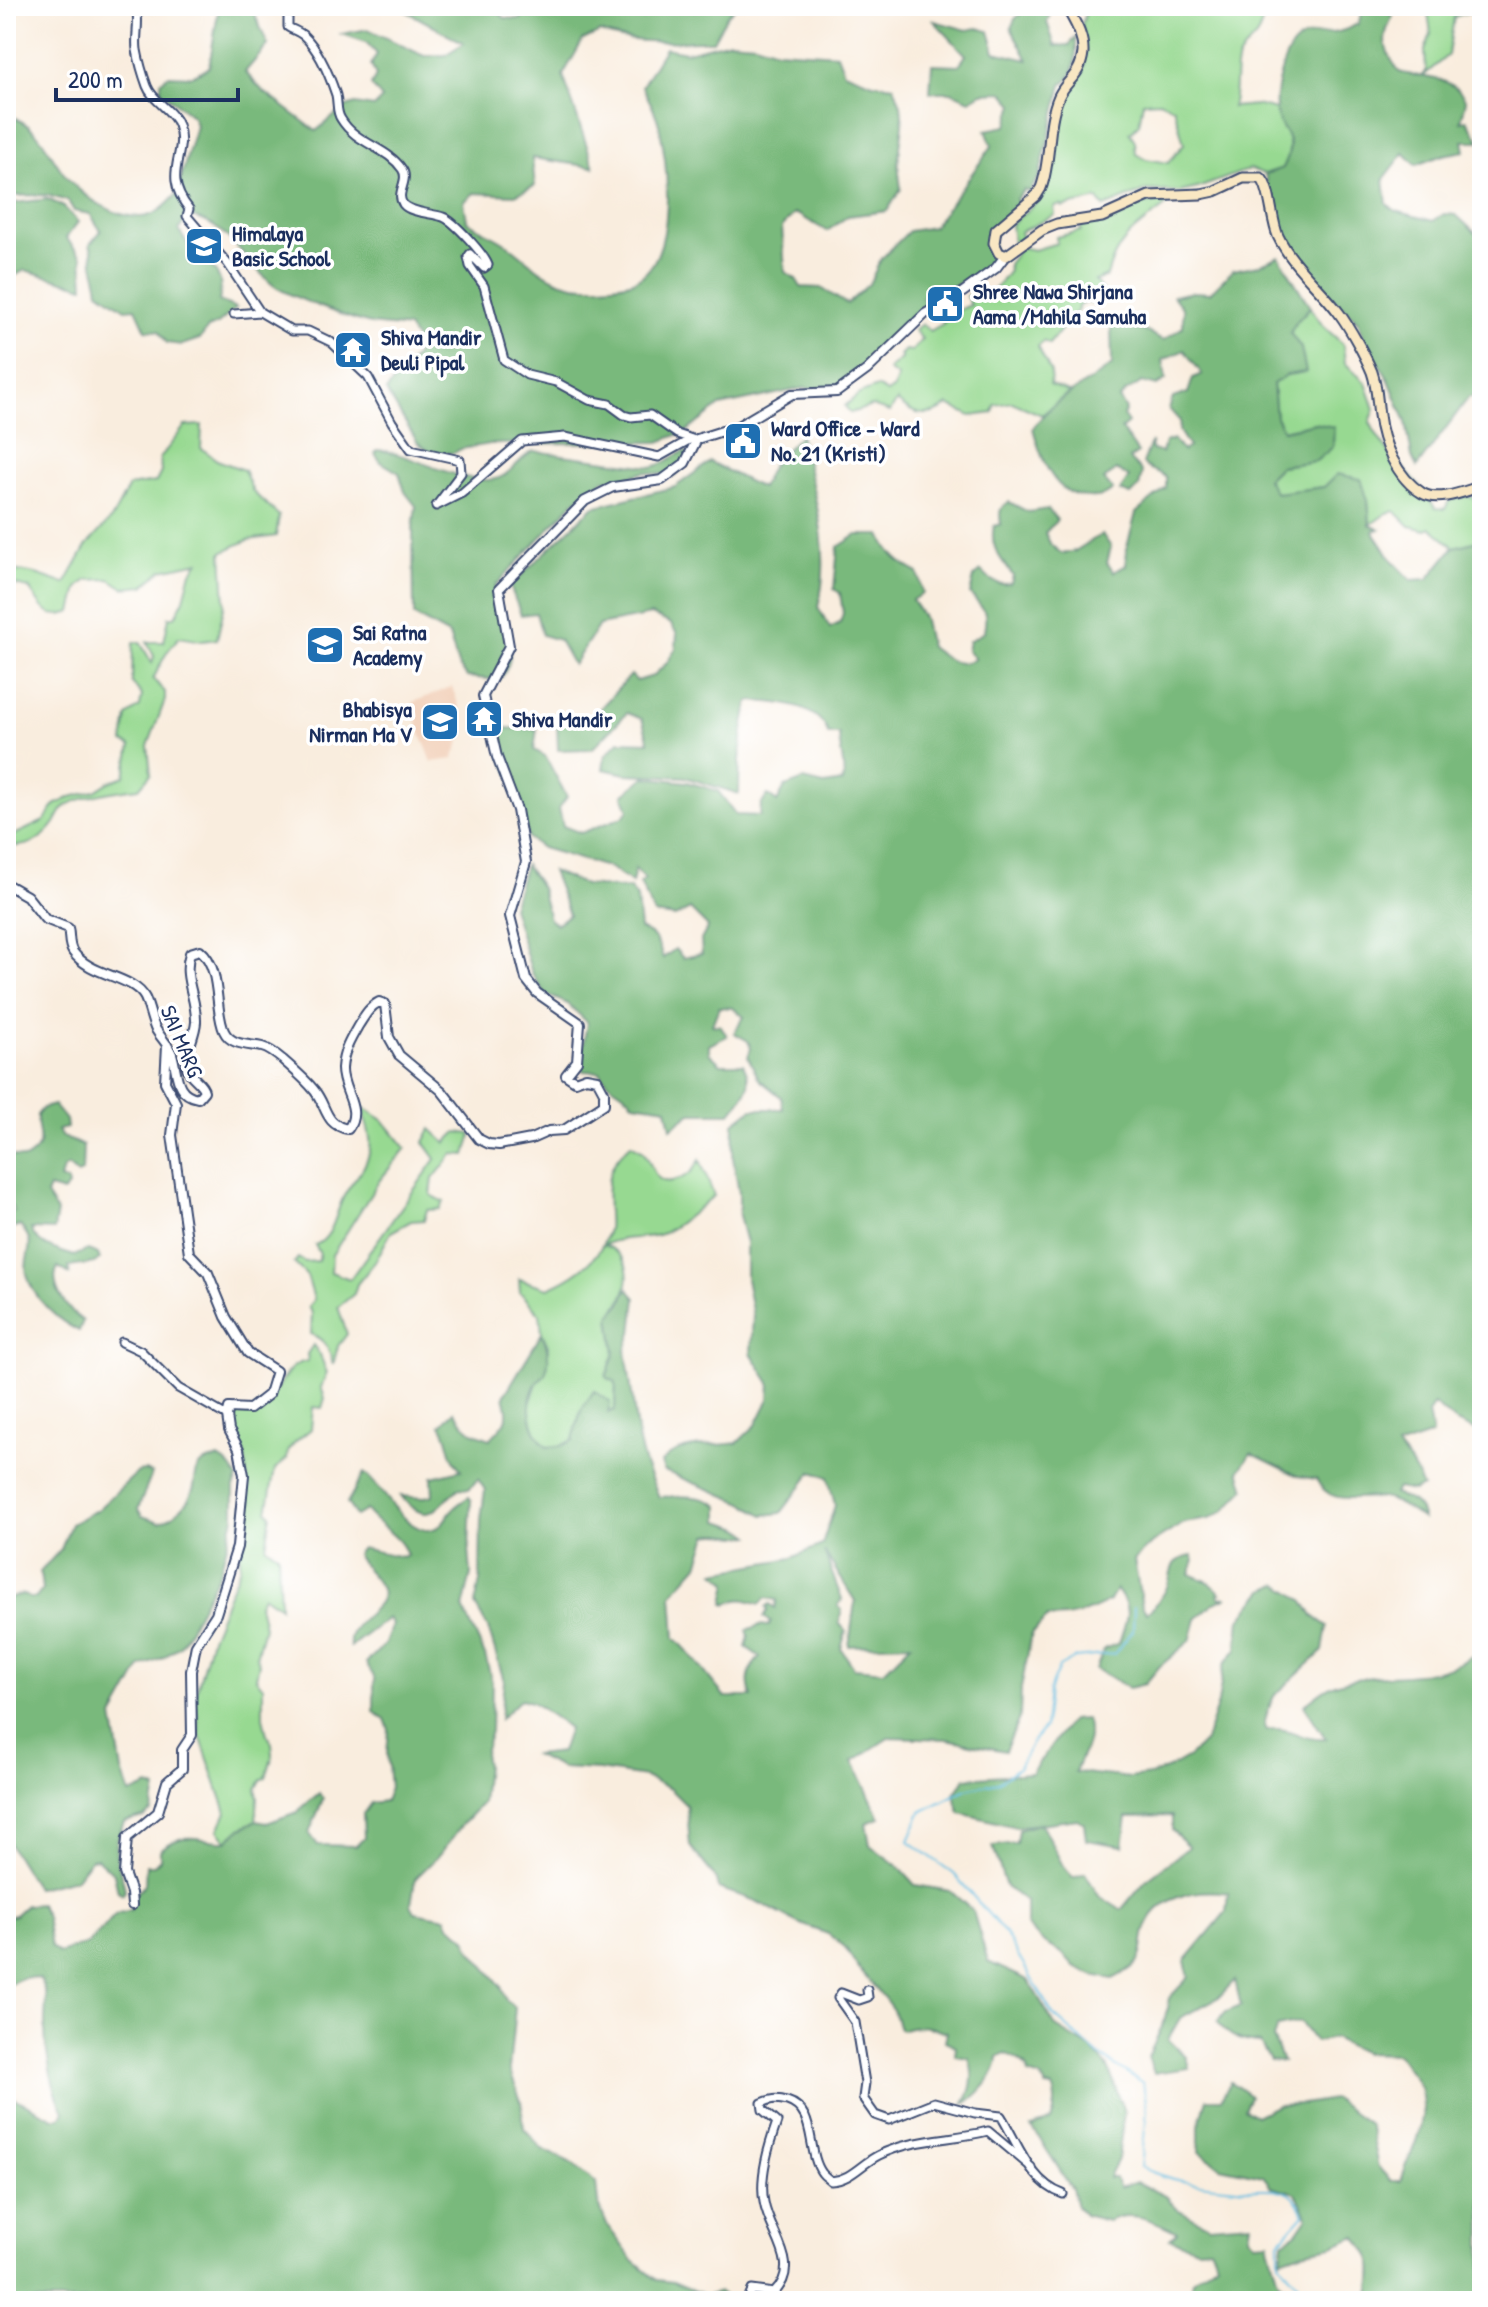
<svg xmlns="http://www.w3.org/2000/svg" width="1488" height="2307" font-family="'Patrick Hand',sans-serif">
<rect width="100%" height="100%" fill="#fff"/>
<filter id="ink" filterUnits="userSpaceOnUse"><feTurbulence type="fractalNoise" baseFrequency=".0125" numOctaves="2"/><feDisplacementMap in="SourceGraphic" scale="16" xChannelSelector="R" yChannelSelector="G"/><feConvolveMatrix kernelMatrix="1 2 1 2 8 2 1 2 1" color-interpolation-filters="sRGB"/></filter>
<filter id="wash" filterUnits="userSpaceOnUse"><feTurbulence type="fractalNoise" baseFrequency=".006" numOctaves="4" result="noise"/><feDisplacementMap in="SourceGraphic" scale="32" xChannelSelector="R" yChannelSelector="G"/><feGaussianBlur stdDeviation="1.8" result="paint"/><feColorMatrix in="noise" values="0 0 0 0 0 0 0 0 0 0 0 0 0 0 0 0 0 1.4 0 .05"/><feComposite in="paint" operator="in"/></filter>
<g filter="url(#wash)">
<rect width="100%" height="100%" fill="#f9edde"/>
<path fill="#f3d4bf" d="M 452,687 L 463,717 L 459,745 L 453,759 L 432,762 L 418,726 L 413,702 Z"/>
<path fill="#97d991" stroke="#598478" stroke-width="2" fill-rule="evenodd" d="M 1088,6 L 1252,6 L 1264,14 C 1259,43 1250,38 1239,57 C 1233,66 1237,94 1232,107 L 1256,105 L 1276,110 C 1284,135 1297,141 1283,168 L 1265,174 L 1250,169 L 1198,188 L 1180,192 L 1147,190 L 1104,207 L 1098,199 L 1063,207 L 1061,205 L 1054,207 L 1055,215 L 1020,232 L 1022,238 L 1013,243 L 1011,224 L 1039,200 L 1050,180 L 1061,108 L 1085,65 L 1082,24 ZM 1159,101 L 1174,108 L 1184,144 L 1168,163 L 1146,159 L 1136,154 L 1135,141 L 1130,133 L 1139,124 L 1143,102 Z
M 1427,6 L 1482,6 L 1482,8 L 1454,17 L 1448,55 L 1421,78 L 1426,71 L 1425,50 L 1431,34 Z
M 1173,200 C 1142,226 1118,234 1107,276 L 1095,281 L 1105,294 L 1099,305 L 1086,302 L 1078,306 L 1078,310 L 1049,344 L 1043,341 L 1038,347 L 1051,373 L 1050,385 L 1069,392 L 1042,415 L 1012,402 L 995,405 L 993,413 L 971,416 L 948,405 C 931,419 913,416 897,401 L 890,412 L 872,406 L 850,413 L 845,406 L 859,394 L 877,387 L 887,393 L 894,388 L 898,377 L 888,370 L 902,358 L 900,355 L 905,350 L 912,351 L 922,339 L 914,330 L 922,324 L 930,331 L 944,323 L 942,319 L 953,319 L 953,312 L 971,305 L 966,296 L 976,292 L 988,298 L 1009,271 L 1008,264 L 1021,247 L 1034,250 L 1057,243 L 1056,237 L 1081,231 L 1081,224 L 1132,205 Z
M 1310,307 L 1323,326 L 1343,344 L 1345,363 L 1366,383 L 1375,409 L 1370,422 C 1386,458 1416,475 1435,508 L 1445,509 L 1449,501 L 1466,496 L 1482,499 L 1482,540 L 1454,547 L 1430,527 L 1425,530 L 1410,526 L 1395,511 L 1387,513 L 1370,525 L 1368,501 L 1324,487 L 1276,493 L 1267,479 L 1280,466 L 1316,461 L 1315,423 L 1283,430 L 1276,417 L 1273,384 L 1287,375 L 1301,348 L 1290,333 L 1297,321 Z
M 202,425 L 201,448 L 217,460 L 244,470 L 253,492 L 279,516 L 276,536 L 248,540 L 222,552 L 225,603 L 217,639 L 202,641 L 179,637 L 167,652 L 153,679 L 165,692 L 165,700 L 148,746 L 151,774 L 139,788 C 121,790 79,796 65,807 C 61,810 58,818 55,823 C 43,840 28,848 8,846 L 6,850 L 6,839 L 44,821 L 55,805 L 71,797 L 95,791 L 109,782 L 125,776 L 131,746 L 123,742 L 127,716 L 140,707 L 142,695 L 132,683 L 133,642 L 140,642 L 152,663 L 154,656 L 147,642 L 164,642 L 169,617 L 175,617 L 184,599 L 191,572 L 199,562 L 162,570 L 144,586 L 124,588 L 110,579 L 87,580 L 78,588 L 72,612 C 45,621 43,608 29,588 L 6,583 L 6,569 L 36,574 L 65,584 L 87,545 L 112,518 L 129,486 L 156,482 L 161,472 L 160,458 L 185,426 Z
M 361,1106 L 383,1120 L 406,1148 L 379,1181 L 332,1255 L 331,1272 L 350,1279 L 436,1159 L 424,1142 L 431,1129 L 446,1143 L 457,1132 L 472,1134 L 466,1155 L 453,1154 L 433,1179 L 431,1195 L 444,1202 L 440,1209 L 427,1210 L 424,1220 L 411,1221 L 391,1232 L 375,1262 L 357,1284 L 354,1294 L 338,1307 L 347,1334 L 338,1346 L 333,1365 C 329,1349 327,1341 311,1334 L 312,1313 L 308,1307 L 314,1299 L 307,1276 L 294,1263 L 298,1258 L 305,1262 L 318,1261 L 320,1254 L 315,1245 C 333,1239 335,1214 343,1198 C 351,1181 367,1170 370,1149 C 372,1135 365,1120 361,1106 Z
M 631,1144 C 633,1145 640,1149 642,1150 C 654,1163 652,1188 676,1180 C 689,1176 693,1171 700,1160 L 714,1196 C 697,1208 680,1226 661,1234 C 643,1240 625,1235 604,1245 C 638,1259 631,1292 610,1316 L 615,1353 L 606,1376 L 616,1382 L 615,1410 L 608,1414 L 581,1410 L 573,1440 L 561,1446 L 547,1447 L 537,1438 L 528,1410 L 537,1383 L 546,1373 L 548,1346 L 542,1333 L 540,1314 L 520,1292 L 519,1279 L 548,1288 C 574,1277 602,1260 608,1229 C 609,1224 608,1217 608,1211 C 606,1181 607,1164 631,1144 Z
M 313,1345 L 320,1355 L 327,1373 L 321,1387 L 325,1398 L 322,1408 L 313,1407 L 311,1429 L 295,1442 L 288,1450 L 287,1459 L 275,1469 L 267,1511 L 271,1514 L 266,1547 L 278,1554 L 280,1607 L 263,1595 L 259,1604 L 264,1627 L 256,1657 L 259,1663 L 256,1678 L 263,1687 L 263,1717 L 267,1735 L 272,1743 L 273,1755 L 266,1777 L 261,1780 L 256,1789 L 258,1797 L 256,1821 L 241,1828 L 227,1841 L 218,1830 L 226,1812 L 200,1736 L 195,1697 L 211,1638 L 240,1567 L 241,1523 L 247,1480 L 244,1450 L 235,1432 L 236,1413 L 250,1413 C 258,1406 268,1399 275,1391 C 286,1377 288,1364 308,1361 L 307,1354 Z"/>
<path fill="#79b97b" stroke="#4a746c" stroke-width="2" fill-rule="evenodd" d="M 219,6 L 251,6 L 268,45 L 245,72 L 263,91 L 316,131 L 344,108 L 355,104 L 374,107 L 382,99 L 371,85 L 376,76 L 371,65 L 377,54 L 366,42 L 342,34 L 368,29 L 424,56 L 445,55 L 464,43 L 397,6 L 492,6 L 505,18 L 521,19 L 526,6 L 737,6 L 726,17 L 713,41 C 675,40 636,46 600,32 L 583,40 L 563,75 L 594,167 L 532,158 L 535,186 L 515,195 L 474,193 L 464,202 L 467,221 C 479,230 492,234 504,242 C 525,257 543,278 570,284 C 579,287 591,286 600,286 C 611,285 626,285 636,280 C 678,257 668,165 659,125 C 656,112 648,98 642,86 L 665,48 L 687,52 L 730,41 L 755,43 L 777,50 L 837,54 L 844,72 L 873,83 L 894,86 L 901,105 L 903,124 L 898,164 L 901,189 L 887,211 L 848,216 L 827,231 L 795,213 L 782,227 L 785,272 L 796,279 L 801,287 L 821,288 L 847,304 L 869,284 L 881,259 L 909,231 L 933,227 L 992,146 L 986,130 L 1007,126 L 1014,104 L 1003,92 L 982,93 L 970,100 L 951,92 L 930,92 L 932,64 L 959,65 L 966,55 L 934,21 L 967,30 L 978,28 L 989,31 L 995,52 L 1028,60 L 1011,28 L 1015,19 L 1023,11 L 1022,6 L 1040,6 L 1050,14 L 1047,22 L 1055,46 L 1069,45 L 1076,37 C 1076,55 1078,73 1062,85 L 1039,177 L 1029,192 L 1024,190 L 1016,199 L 1020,206 L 994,232 L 992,249 L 1002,257 L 975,281 L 970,276 L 946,292 L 938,289 L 922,297 L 926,308 L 851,379 L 827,390 L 804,388 L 720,406 L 687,431 L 659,442 L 490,444 L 461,449 L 454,453 L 432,453 L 418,443 L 386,391 L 417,354 L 415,347 L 416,340 L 408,328 C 396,326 383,326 371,324 C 354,320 285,295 273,285 C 245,262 229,223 187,216 L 179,230 C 193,261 229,263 219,301 L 236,308 L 218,324 L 208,328 L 200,339 L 182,345 L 167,343 L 159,331 L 146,330 L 136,308 L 125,309 L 99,291 C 98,281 95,273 93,264 C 92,256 94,252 90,244 L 101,231 L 90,214 L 74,211 L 68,201 L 47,195 L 6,196 L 6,114 C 46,129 45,152 69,180 C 85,198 115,217 140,217 C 155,217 167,205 176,195 L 196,126 L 193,117 L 161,91 L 161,81 L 169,75 L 192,76 L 209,67 Z
M 1364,6 L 1387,6 L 1393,16 C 1379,41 1385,50 1399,72 C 1424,79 1454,75 1466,101 L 1461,121 L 1467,120 L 1480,141 L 1463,141 L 1465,151 L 1443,155 L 1416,165 L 1404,153 L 1384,179 L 1387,204 L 1396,211 L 1433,221 L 1444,214 L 1456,215 L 1482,239 L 1478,278 L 1482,280 L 1482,380 L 1476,385 L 1479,389 L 1474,397 L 1469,397 L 1417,467 L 1412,457 L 1406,422 L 1389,380 L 1365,341 L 1358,321 L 1323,289 L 1305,270 L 1290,246 L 1272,211 L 1265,174 L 1283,168 C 1301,132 1278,136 1276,110 C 1274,92 1283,51 1298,41 C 1311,32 1327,36 1341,31 C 1347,30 1352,26 1358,24 Z
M 48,199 L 64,207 L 78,222 L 66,238 L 82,257 L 84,287 L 25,270 L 6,281 L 6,204 Z
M 1279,256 L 1310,307 L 1297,321 L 1290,333 L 1301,348 L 1306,372 L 1287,375 L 1273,384 L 1276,417 L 1283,430 L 1315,423 L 1334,427 L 1333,447 L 1316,461 L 1280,466 L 1267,479 L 1276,493 L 1324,487 L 1337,474 L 1361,479 L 1368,501 L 1370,525 L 1379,529 L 1373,531 L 1393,561 L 1411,580 L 1428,579 L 1454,547 L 1482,540 L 1482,1434 L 1454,1421 L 1434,1404 L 1428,1413 L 1432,1435 L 1397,1447 L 1410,1462 L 1423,1487 L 1414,1491 L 1397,1488 L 1394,1494 C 1410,1499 1419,1503 1423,1519 C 1413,1513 1401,1504 1390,1500 C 1361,1491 1333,1511 1316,1479 L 1298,1476 L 1251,1453 L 1239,1471 L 1245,1489 L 1224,1511 L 1209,1519 L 1184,1523 L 1152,1543 L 1134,1560 L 1142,1606 L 1147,1613 C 1155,1606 1163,1597 1167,1587 C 1175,1568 1166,1561 1192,1556 L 1194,1560 L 1190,1574 L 1209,1582 L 1221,1593 L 1218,1594 L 1221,1598 L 1228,1597 L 1212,1604 L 1196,1619 L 1190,1641 L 1159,1667 L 1145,1684 L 1129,1688 L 1096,1669 L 1104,1649 L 1119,1643 C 1127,1619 1133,1610 1116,1589 L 1110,1601 C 1089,1611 1072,1620 1048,1617 L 1032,1633 L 1021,1688 L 1020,1716 L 1005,1751 L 947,1739 L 890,1737 L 853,1761 L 880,1818 L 866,1823 L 870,1845 L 899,1867 L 915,1885 L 950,1891 L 973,1911 L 988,1962 L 1028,1980 L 1056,2027 L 1092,2049 L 1108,2067 L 1124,2112 L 1118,2159 L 1109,2178 L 1115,2178 L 1120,2188 L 1136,2182 L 1167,2197 L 1177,2209 L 1209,2226 L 1251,2223 L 1249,2236 L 1255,2242 L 1269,2241 L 1268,2246 L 1278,2280 L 1298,2301 L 1189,2301 L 1192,2280 L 1217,2262 L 1210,2247 L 1197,2248 L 1170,2239 L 1177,2232 C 1155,2221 1131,2209 1108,2221 L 1084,2215 L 1077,2207 L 1072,2189 L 1032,2127 L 1051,2121 C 1055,2112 1057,2098 1052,2088 L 1046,2087 L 1041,2078 L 1028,2074 C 1027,2061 1015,2058 1005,2053 L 998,2057 C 998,2075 978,2096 963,2105 C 972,2092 975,2074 969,2058 L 955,2056 L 956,2046 L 945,2041 L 947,2032 C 934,2027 914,2023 902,2030 L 899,2029 L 893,2010 L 885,1999 L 858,1968 L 845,1947 L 828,1934 L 798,1923 L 756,1901 L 718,1888 L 715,1877 L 690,1846 L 687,1806 L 670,1789 L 645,1777 L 599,1770 L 561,1768 L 534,1755 L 561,1752 L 569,1728 L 532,1702 L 521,1699 L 500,1719 L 504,1681 L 488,1628 L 475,1605 L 480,1581 L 481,1519 L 485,1490 L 478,1479 L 469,1489 L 459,1488 C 435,1509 428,1528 401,1496 L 421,1498 L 433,1495 L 432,1477 L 461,1470 C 446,1453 452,1441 441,1425 L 454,1411 L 470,1431 L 490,1439 C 507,1422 511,1420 504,1396 L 542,1333 C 547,1345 551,1359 546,1371 C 545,1377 541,1377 538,1381 C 524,1402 529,1430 547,1447 L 561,1446 L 573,1440 L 581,1410 L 594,1391 L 610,1402 L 608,1413 L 615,1410 L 616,1382 L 606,1377 L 615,1353 L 610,1316 L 621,1304 L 627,1288 L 636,1298 L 632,1333 L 626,1350 L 638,1439 L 645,1465 L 659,1497 C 678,1496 703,1494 719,1506 L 719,1521 L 740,1528 L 751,1536 C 736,1538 721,1531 708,1535 L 698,1565 L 672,1594 L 675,1638 C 694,1656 707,1677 725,1697 L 752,1697 C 745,1679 749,1669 760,1657 L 746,1647 L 749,1636 L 747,1630 L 760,1625 L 769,1626 L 771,1622 L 764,1617 L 768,1610 L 766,1607 L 770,1604 L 775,1608 L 777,1600 L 766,1598 L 760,1604 C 748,1600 740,1596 728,1604 L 724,1603 L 728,1582 L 715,1572 L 792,1558 L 822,1545 L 835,1505 L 828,1477 L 812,1472 L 781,1513 L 764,1515 L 741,1502 L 664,1471 L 661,1463 C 677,1442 714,1447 737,1443 L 756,1425 L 769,1399 L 770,1383 L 751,1353 L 753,1316 L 746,1279 L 746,1243 L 739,1216 L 739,1193 L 733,1158 L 734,1123 L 752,1109 L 783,1109 L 781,1097 L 759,1079 L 748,1057 L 751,1048 L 748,1041 L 734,1033 L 744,1017 L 733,1008 L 719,1007 L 712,1025 L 721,1026 L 727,1036 L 709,1045 L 709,1053 L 721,1064 L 743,1064 C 755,1088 745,1094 731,1113 L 691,1113 L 671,1128 L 667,1108 L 634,1103 C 623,1089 608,1087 600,1072 L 583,1071 L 580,1065 L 587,1022 L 568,1004 L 545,994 L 532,973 L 512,907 L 525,865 L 541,888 L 549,919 L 556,924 L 569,915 L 552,871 L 585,885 L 630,889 L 637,898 L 640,929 C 656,935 658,943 663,958 L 675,949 L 683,958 L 702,954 L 701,940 L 708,927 L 690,909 L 675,917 L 654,914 L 640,883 L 645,879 L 635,869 L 632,883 L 610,868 L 542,848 L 528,838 C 524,826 524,813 521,801 C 515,779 491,750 501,728 L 537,729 L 534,750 L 545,756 L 567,797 L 559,808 L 563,826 L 581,833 L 623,817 L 629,810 L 623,795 L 645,777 L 687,782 L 718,791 L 736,815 L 760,816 L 761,805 L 768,795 L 777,802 L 785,787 L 804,780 L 824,785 L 843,782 C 846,765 839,751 839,734 L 828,734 C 820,704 774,702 749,701 C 741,732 739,762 739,794 L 685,777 L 626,774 L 603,769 L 605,756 L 619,741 L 649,742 L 642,719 L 627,713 L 592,749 L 558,750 L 557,722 L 593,716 L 631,675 L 637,681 L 653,676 L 667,663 L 676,648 L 677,634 L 670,623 L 651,615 L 599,625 L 573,665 L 559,640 L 542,635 L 536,613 L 521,615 L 510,586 L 593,507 L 675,487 L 710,462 L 761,488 L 773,463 L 800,435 C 813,489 833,551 818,607 L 830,628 L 840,623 L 843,613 L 840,593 L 834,589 L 838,547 L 857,535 L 881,535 C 889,554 900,564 918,573 L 923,593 L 912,600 L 923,617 L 930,647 C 944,658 958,669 975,659 L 967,651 L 969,641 L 984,632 C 988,610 984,610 970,594 L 974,577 L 981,571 C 990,580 998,587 1011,583 L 1013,576 C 1001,558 989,548 994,526 L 1001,524 C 999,512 999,508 1009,502 L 1028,512 L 1048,509 L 1057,520 L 1045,533 L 1051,545 L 1062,554 L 1075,551 L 1102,534 L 1111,547 L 1107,563 L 1114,572 L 1126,565 L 1127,547 L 1136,513 L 1166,488 L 1166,478 C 1159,470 1149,472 1143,463 L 1151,442 L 1152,450 L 1162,453 L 1165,442 L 1173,439 L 1183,451 L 1189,447 L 1179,431 L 1180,421 L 1169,409 L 1173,398 L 1188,393 L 1193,378 L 1202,374 L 1184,350 L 1163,360 L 1166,379 L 1157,386 L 1142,382 L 1126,392 L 1119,399 L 1126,409 L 1123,416 L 1128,423 L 1121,429 L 1138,453 L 1129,459 L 1142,472 L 1139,487 L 1131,495 L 1120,491 L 1129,477 L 1116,470 L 1104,480 L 1113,490 C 1106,496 1098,498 1089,497 C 1053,497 1041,458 1033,428 C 1053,398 1085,387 1112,365 L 1111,326 L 1145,331 L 1163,340 L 1183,327 L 1183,309 L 1173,296 L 1193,292 L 1210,293 L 1233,270 L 1259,265 ZM 824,1551 L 855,1601 L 849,1646 L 911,1644 L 884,1671 L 854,1668 L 841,1649 L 846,1631 L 839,1623 L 842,1610 L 838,1606 L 842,1600 Z
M 377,450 C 407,451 468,489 499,478 C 512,473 520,457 534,451 L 651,467 C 665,465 673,455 686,451 L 689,455 L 686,465 L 675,476 L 645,472 L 616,480 L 603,480 L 574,502 L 495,586 C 494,617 527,650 499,680 L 467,677 L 458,665 L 449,635 L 414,616 L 413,527 L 416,506 L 405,492 L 399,473 L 381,462 L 375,454 Z
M 54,1105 L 66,1120 L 67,1128 L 58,1130 L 61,1136 L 83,1146 L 82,1172 L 77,1174 L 68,1166 L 63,1169 L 60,1179 L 67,1182 L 68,1187 L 64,1192 L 49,1188 L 46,1195 L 57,1212 L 54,1230 L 31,1229 C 37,1247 58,1250 74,1256 L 88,1250 L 98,1254 L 100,1259 L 94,1263 L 69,1267 L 70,1274 L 58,1267 C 48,1285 68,1311 83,1321 L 79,1331 C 58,1321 32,1298 27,1274 C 22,1254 40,1246 20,1226 L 10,1229 L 6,1227 L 6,1214 L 14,1211 L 10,1205 L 6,1204 L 6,1155 L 25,1159 C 49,1145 36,1135 37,1115 L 43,1108 Z
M 219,1458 L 228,1464 L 238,1478 L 234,1487 L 234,1518 L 220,1571 L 181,1645 L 163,1658 L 141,1667 L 113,1717 L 122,1771 L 130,1794 L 149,1786 L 156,1789 L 152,1811 L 144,1817 L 124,1822 C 109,1855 119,1860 125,1890 L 123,1894 L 118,1891 L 114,1874 L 97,1858 L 91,1859 L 75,1879 L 36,1888 L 6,1839 L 6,1598 L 23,1594 L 30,1598 L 36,1598 L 42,1590 L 40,1572 L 61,1549 L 71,1524 L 97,1510 L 138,1472 L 145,1471 L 152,1474 L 138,1509 L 142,1516 L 160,1522 C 175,1517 188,1504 193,1490 C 196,1482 194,1471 200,1465 C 205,1460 213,1460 219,1458 Z
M 364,1473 C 382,1485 409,1541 436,1528 C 444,1524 447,1515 453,1509 C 458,1504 463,1501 469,1497 L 471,1500 L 469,1549 L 471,1574 L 463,1608 L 485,1655 L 492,1682 L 491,1731 L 484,1753 L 486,1765 L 482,1803 L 463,1823 L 440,1854 L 415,1879 L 411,1905 L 415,1912 L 446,1918 L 449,1925 L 466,1938 L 471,1950 L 501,1986 L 506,2000 L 515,2008 L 509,2069 L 521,2101 L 524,2128 L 542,2149 L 572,2163 L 596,2183 L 598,2203 L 607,2225 L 632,2259 L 657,2280 L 673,2282 L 706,2296 L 719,2292 L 730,2301 L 6,2301 L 6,2094 L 54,2118 L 60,2118 L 64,2112 C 52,2089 46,2055 45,2030 C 44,2008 50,2000 40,1979 C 26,1975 18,1978 6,1987 L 6,1917 L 15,1915 L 26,1905 L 40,1904 L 46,1917 L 51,1947 L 59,1953 L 88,1944 L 116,1914 L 131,1910 L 135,1894 L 145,1884 L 146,1865 L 154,1865 L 160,1859 L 160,1850 C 188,1828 197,1842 227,1841 L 241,1828 L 256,1821 L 267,1823 L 297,1812 L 319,1793 L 323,1799 L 309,1833 L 318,1845 L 356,1846 L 364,1838 L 363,1814 L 371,1803 L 385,1801 L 390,1788 L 387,1754 L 389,1730 L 385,1719 L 374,1712 L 374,1677 L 366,1663 L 385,1644 L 392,1624 L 388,1618 L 350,1647 C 346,1617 391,1610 380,1587 C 374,1575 362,1567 356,1554 L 361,1548 L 403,1557 L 407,1555 C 400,1534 378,1527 366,1510 L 356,1516 L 347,1503 Z
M 1279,1584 L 1304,1601 L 1313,1616 L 1327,1626 L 1323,1651 L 1274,1696 L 1267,1713 L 1264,1726 L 1266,1730 C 1292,1725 1299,1741 1326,1739 L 1304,1705 C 1313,1698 1324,1688 1335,1684 C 1385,1668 1440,1687 1482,1648 L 1482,2301 L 1369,2301 C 1374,2270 1377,2261 1356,2236 L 1332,2246 L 1301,2252 L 1281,2259 L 1283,2242 L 1297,2233 L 1308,2217 L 1296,2193 L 1271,2186 L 1263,2176 L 1220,2167 L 1199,2151 L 1199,2126 L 1207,2099 L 1221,2099 L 1231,2082 L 1250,2096 L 1244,2109 L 1256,2116 L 1278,2105 L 1303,2104 L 1333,2099 L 1369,2124 L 1378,2167 L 1391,2181 L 1401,2181 C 1410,2153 1429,2122 1421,2091 C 1418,2079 1404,2065 1397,2054 L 1364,2053 L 1333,2038 L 1315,2042 L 1300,2022 L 1277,2027 L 1273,2038 L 1283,2062 L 1270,2061 L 1260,2043 C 1242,2042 1228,2037 1218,2022 L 1226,2012 L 1241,2006 L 1235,1980 L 1219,1997 L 1180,2018 L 1168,2039 L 1186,2057 L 1189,2068 L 1154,2073 L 1148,2057 L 1164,2023 L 1169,1998 L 1189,1977 L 1185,1961 L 1226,1912 L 1228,1893 C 1196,1888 1155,1896 1145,1931 C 1142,1941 1144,1951 1138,1961 C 1134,1969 1121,1974 1113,1979 L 1092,1975 L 1074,1967 L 1062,1953 L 1045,1944 L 1026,1925 L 1026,1901 L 1006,1887 L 993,1846 L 1016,1843 L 1018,1830 L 1038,1824 L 1043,1827 L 1063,1866 L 1073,1878 L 1085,1873 L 1099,1896 L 1121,1910 L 1145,1881 L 1189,1847 L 1172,1830 L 1172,1816 L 1127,1817 L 1123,1846 L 1086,1840 L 1084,1823 L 1078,1819 L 1016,1827 L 960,1813 L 954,1794 L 966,1778 L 1031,1773 L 1071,1720 L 1086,1719 C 1093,1739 1082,1754 1075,1772 L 1130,1778 L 1150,1775 L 1171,1767 L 1190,1756 L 1205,1741 L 1218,1703 L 1224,1665 L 1237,1649 L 1240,1619 L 1264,1590 Z"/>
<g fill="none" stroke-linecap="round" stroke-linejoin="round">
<path stroke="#65bee2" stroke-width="2" d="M 1134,1607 L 1133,1631 L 1114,1654 L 1075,1658 L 1059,1667 L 1049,1691 L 1045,1727 L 1032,1742 L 1019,1767 L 998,1782 L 966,1789 L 921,1812 L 909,1841 L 954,1874 L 1004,1932 L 1053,2015 L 1098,2054 L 1143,2083 L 1147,2109 L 1141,2167 C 1173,2184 1210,2185 1246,2189 C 1261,2190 1276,2186 1290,2194 C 1297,2199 1301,2206 1304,2214 L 1279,2242 L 1279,2262 L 1312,2301"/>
</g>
</g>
<g filter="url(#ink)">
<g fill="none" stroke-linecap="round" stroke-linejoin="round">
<defs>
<path id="minor" d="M 136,6 C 140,21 135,35 137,50 C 139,61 143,75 147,86 C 153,102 173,110 178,125 C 189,155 160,173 189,209 L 187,216 L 228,264 L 260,312
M 288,6 L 288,27 C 293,30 300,32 304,36 C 319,50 330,77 336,95 C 338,103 336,112 341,119 C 356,144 387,147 402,169 C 410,180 395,193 403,204 C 410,213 432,213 443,217 C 454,221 484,254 488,265 L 484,268 L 470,254 L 468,257 L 470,266 L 484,286 L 504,360 L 527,375 L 556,382 L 589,400 L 609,404 L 624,415 L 631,417 L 650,415 L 677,434 L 692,439
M 234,314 L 260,312 L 292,331 L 308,331 L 331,342 L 368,377 L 392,422 L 411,449 L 460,460 L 461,473 L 436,506 L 462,493 L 522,441 L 565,437 L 659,457 L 691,439
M 122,1342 L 141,1351 L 178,1388 L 227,1416
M 867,1990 L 868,1997 L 859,2000 L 841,1993 L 838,1998 L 855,2022 L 865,2083 L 863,2098 L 875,2115 L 889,2120 L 934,2102 L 975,2113 L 1001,2116 C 1018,2143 1030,2183 1063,2194
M 747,2301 L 752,2290 L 774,2293 C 803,2264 769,2234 764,2202 C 759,2177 769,2145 777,2122 L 763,2110 L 762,2103 C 771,2099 777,2098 787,2101 C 817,2110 806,2151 822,2173 C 824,2176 828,2178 831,2181 C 851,2180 862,2163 879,2155 C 914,2138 952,2140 988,2131 L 1031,2167"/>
<path id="tertiary" d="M 6,884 L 27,896 L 45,919 L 68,928 C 70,935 68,945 73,952 C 91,977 133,975 145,998 C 149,1007 151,1018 155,1028 C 160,1037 168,1044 172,1054 C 178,1072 174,1094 198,1098 L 204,1091 C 202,1081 189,1078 187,1066 C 185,1051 195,1037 196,1022 C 197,998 182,978 190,953 L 200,950 C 222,968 214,1009 224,1031 C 231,1046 249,1044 262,1047 C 270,1049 277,1055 283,1060 C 293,1069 305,1079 314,1090 C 327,1105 324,1125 348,1129 C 363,1108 341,1091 342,1068 C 343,1052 350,1040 358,1026 C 364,1017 369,1007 379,1002 L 385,1004 L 389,1037 L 399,1055 L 442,1091 L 479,1139 L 489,1144 L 499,1145 L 531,1139 L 549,1131 L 564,1130 L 604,1104 L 604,1092 L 597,1079 L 586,1077 L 575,1081 L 566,1075 L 577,1061 L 580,1023 L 537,993 L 526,979 L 510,916 L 526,862 L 517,810 L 497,757 L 483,696 L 509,646 L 499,589 L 585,501 L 613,487 L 662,480 L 685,463 L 697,439 L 738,426 L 792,394 L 837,392 L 867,370 L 925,314 L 963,292 L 996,268 L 1005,256
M 132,1905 L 131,1893 L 124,1873 L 127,1838 L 158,1812 L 167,1782 L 182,1769 L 182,1750 L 192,1735 L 191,1671 L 196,1645 L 216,1614 L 237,1547 L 244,1475 L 239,1449 L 229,1430 L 227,1416 L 229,1408 L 250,1409 L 269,1394 L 276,1371 L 248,1353 L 226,1317 L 208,1273 L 189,1253 L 172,1135 L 176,1103 L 165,1082 L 167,1045"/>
<path id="secondary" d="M 1066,6 C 1074,21 1084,35 1083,53 C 1080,77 1067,79 1059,96 C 1046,125 1052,159 1041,188 L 1036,196 L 996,230 L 994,243 L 999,253 L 1006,256 L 1042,230 L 1057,224 L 1102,217 L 1149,196 L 1201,194 L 1215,191 L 1243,178 L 1261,178 C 1271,188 1271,220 1278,236 C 1293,267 1319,286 1339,313 C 1350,328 1365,355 1372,372 C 1377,386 1377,401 1379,415 C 1382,443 1397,478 1422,493 C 1439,503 1465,491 1482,486"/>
</defs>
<use href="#minor" stroke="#3c4c71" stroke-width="11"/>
<use href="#tertiary" stroke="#3c4c71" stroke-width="12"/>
<use href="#secondary" stroke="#3c4c71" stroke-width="13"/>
<use href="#minor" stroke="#fff" stroke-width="7"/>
<use href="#tertiary" stroke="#fff" stroke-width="8"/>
<use href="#secondary" stroke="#f9e7c3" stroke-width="9"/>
</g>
</g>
<defs>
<symbol id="school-square" viewBox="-11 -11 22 22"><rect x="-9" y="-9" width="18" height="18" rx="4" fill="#1f6fb2" stroke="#fff"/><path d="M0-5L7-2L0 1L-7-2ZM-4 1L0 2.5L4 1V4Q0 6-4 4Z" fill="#fff"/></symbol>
<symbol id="civic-square" viewBox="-11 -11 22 22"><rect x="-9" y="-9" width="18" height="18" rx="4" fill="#1f6fb2" stroke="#fff"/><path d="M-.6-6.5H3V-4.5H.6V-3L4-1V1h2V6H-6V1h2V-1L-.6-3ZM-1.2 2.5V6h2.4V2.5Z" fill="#fff"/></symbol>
<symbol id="temple-square" viewBox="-11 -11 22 22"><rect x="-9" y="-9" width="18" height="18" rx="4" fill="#1f6fb2" stroke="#fff"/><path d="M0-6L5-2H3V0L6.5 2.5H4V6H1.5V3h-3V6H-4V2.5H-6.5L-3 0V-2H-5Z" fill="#fff"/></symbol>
</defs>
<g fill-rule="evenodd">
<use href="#school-square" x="182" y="224" width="44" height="44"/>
<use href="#civic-square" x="923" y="282" width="44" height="44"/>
<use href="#temple-square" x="331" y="328" width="44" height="44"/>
<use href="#civic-square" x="721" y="419" width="44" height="44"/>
<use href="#school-square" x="303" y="623" width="44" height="44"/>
<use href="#temple-square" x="462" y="697" width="44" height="44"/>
<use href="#school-square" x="418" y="700" width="44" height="44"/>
</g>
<g text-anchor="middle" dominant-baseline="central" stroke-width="7" stroke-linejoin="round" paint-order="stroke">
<g font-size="22" font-weight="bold" fill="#1b2f5e" stroke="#fff" text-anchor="start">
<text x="232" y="233">Himalaya<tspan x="232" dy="25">Basic School</tspan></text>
<text x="973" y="291">Shree Nawa Shirjana<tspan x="973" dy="25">Aama /Mahila Samuha</tspan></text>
<text x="381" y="337">Shiva Mandir<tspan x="381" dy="25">Deuli Pipal</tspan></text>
<text x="771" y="428">Ward Office - Ward<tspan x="771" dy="25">No. 21 (Kristi)</tspan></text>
<text x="353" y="632">Sai Ratna<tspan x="353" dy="25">Academy</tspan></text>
<text x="412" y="709" text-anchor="end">Bhabisya<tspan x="412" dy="25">Nirman Ma V</tspan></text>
<text x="512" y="719">Shiva Mandir</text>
</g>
<g font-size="22" fill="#1b2f5e" stroke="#fff">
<text transform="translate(182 1041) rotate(67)">SAI MARG</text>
</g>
</g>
<rect width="1488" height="2307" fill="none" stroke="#fff" stroke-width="32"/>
<path d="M56 88v12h182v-12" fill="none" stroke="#1b2f5e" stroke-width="4"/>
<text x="68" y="88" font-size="24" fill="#1b2f5e" stroke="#ffffff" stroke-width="6" paint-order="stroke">200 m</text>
</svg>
